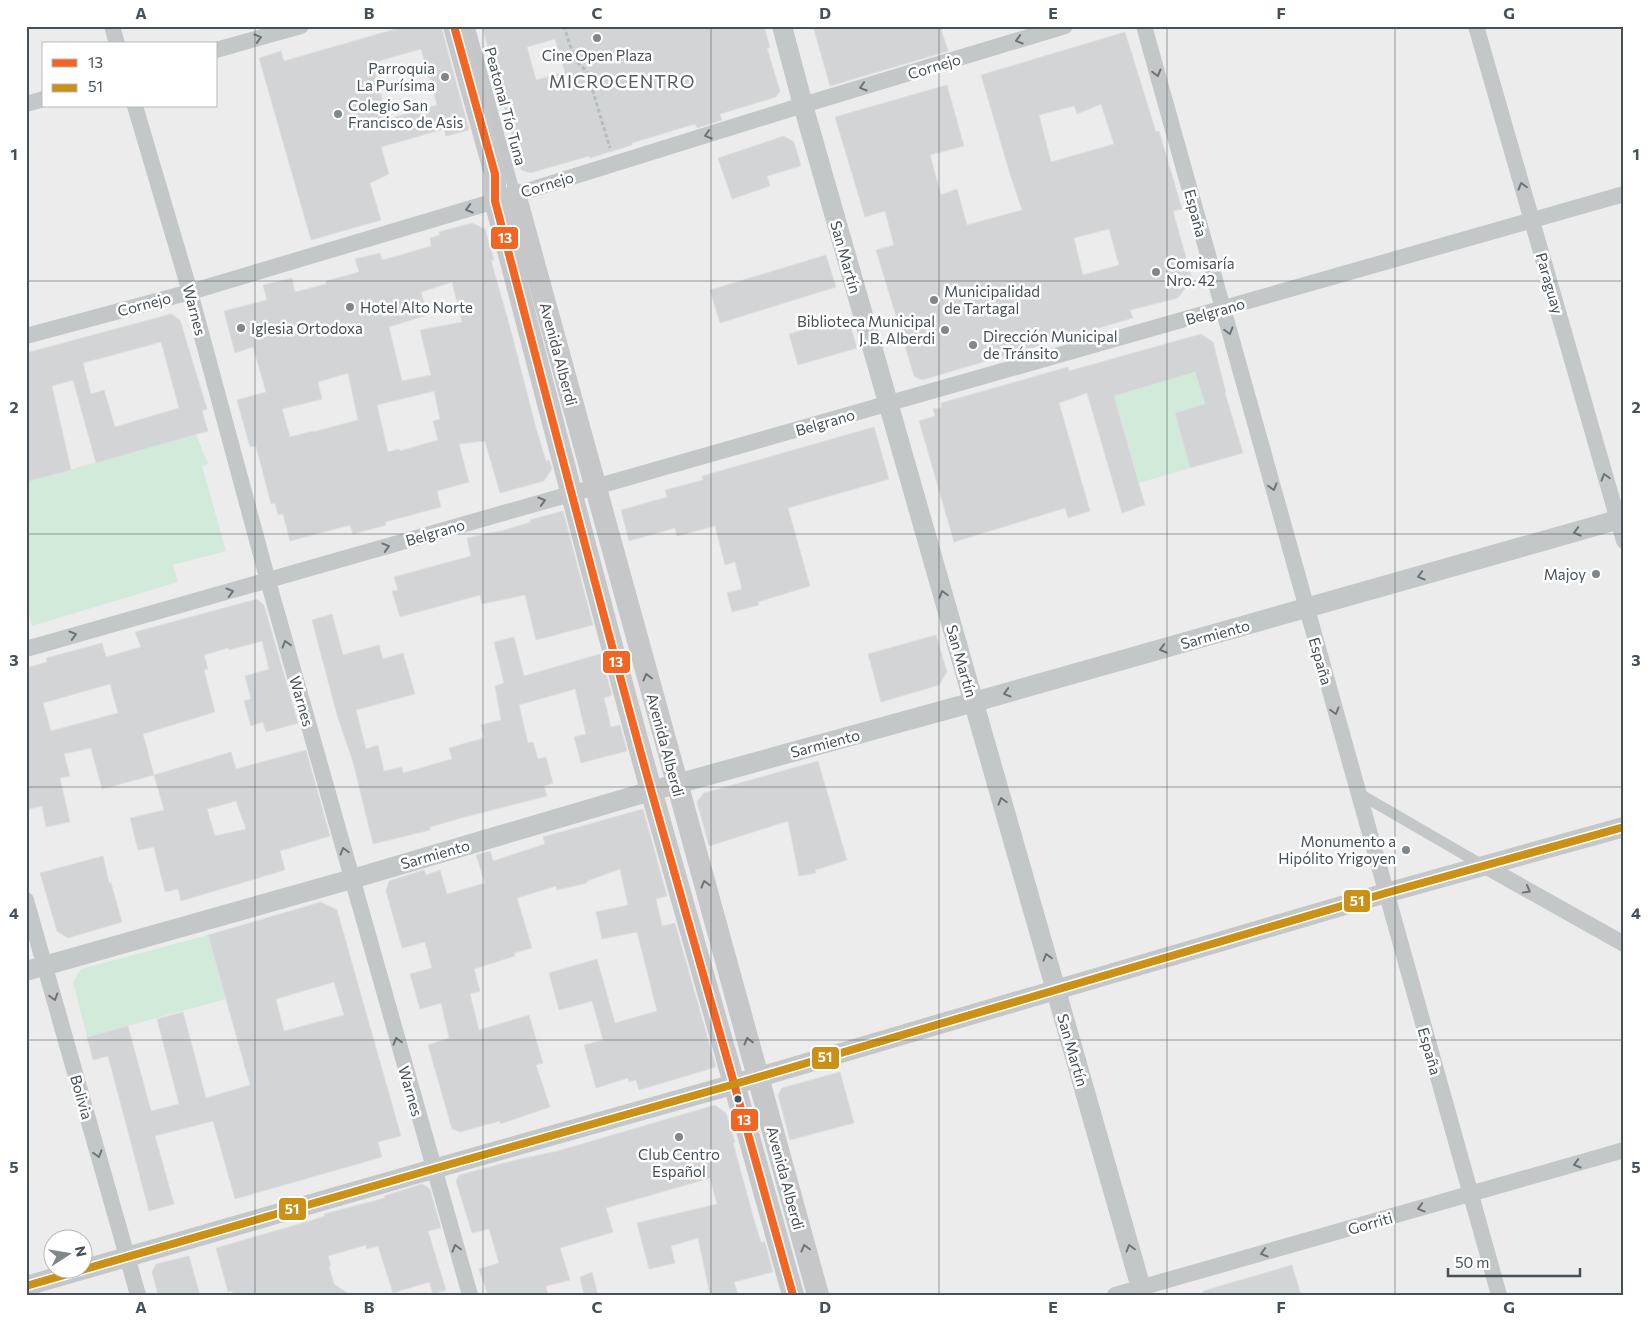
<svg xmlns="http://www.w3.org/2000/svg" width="1650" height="1321" font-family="Commissioner,sans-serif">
<rect width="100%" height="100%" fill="#edecec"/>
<path fill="#d2eada" d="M 1195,372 L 1205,404 L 1175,413 L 1190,468 L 1139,483 L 1114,396 Z
M 196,434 L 208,464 L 202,466 L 226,551 L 173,565 L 178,582 L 32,626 L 26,601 L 26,482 Z
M 208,935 L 226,999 L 87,1037 L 73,982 L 81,969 Z"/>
<path fill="#d3d4d5" stroke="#dededf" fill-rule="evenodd" d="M 406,26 L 441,26 L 469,130 L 446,136 L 444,129 L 381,147 L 389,174 L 370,183 L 381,220 L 311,240 L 259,58 L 281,51 L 284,61 ZM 421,49 L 437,105 L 388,119 L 372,63 Z
M 482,26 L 764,26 L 770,48 L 767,48 L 780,91 L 776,97 L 720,114 L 722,120 L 697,128 L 695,124 L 678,129 L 632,143 L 632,145 L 590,158 L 589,156 L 530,173 L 521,170 ZM 555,39 L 565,72 L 536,80 L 527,47 Z
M 813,26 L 940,26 L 948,51 L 830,86 Z
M 1125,32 L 1156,132 L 1159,131 L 1182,209 L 1173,211 L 1192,279 L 1178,298 L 1130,310 L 1133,318 L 922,380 L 914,376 L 876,250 L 894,245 L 885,211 L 865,217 L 835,117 L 947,85 L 964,146 L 930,155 L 941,195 L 957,189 L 967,225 L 1022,210 L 1010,174 L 981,75 ZM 1101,104 L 1114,144 L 1051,162 L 1039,115 L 1074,106 L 1077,114 ZM 1109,229 L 1119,265 L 1083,275 L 1074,238 Z
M 784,136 L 794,142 L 801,166 L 767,176 L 770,186 L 732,199 L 718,158 Z
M 472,223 L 485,229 L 494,260 L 491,260 L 511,331 L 536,428 L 546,461 L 549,460 L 552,469 L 544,481 L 500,493 L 485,441 L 459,444 L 469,482 L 437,491 L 441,507 L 385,522 L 386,525 L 353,534 L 350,525 L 290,541 L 283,514 L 278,515 L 275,503 L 271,504 L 256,446 L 250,447 L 237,400 L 266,392 L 253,347 L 235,353 L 224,311 L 267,300 L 263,285 L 292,278 L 295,292 L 326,284 L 326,281 L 359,272 L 355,259 L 380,253 L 382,260 L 401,255 L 431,246 L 430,238 L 440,235 L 439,232 ZM 452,282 L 462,322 L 420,330 L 431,375 L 402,381 L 389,327 L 427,315 L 421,292 ZM 348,373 L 358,420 L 313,432 L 313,431 L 290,437 L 282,409 L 322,399 L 318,382 ZM 434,391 L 440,419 L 433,421 L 438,440 L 400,451 L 399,449 L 388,452 L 377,405 Z
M 826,255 L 836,287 L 720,323 L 710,290 Z
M 171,314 L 180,320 L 207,409 L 202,411 L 208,431 L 96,463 L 73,380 L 52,386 L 71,470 L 26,482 L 26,353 ZM 161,342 L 179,408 L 115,427 L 104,390 L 91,394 L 83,363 Z
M 848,317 L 857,348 L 798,365 L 789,334 Z
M 1201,334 L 1213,342 L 1226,393 L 1225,393 L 1243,453 L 1190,468 L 1175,413 L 1205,404 L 1195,372 L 1114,396 L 1145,505 L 1122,513 L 1087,393 L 1059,403 L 1090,511 L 1068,518 L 1065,508 L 954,542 L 919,421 L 935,416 L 933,409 L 941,408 L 941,403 L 1068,367 L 1069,371 Z
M 874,427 L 889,479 L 788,508 L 810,586 L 758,602 L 759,605 L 732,612 L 727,593 L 742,589 L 735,562 L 725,565 L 715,526 L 677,536 L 675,528 L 629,541 L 621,510 L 667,497 L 665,490 L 703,480 L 702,476 Z
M 563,511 L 593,625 L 536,640 L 525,595 L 482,604 L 480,595 L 400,617 L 392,591 L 398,590 L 394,577 L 471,556 L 467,538 L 505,530 L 531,522 L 530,520 Z
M 257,599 L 264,605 L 298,723 L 266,732 L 263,722 L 251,726 L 244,701 L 251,699 L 245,676 L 269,669 L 262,641 L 229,650 L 228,648 L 204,655 L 208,669 L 204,670 L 215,712 L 143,734 L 154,775 L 102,789 L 91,748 L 64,754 L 70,776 L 60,778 L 70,822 L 46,827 L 42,806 L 26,810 L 26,668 L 47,662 L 46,658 L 102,643 L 106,657 L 141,647 L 135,632 ZM 110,684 L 118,713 L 51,731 L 43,703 Z
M 332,614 L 343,655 L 379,645 L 383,659 L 403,653 L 415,694 L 356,710 L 366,749 L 378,745 L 384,771 L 402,767 L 403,773 L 452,759 L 449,748 L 484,738 L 481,725 L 501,720 L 495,686 L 504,683 L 494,642 L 514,637 L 524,676 L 600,654 L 612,695 L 604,698 L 611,727 L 620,725 L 627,751 L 581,763 L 574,737 L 586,734 L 575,689 L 519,705 L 528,743 L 533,742 L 538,759 L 546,757 L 553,783 L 544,786 L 547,796 L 461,818 L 430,827 L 430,830 L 373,844 L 353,762 L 337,715 L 312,620 Z
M 936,635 L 947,672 L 939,685 L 881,702 L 868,654 Z
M 306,750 L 330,836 L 280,851 L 285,870 L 181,901 L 178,889 L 165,892 L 154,847 L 138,850 L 130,818 L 164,810 L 154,775 L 231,752 L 236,769 ZM 236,801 L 246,829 L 215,836 L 207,809 Z
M 818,761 L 847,860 L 815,870 L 816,873 L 799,876 L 788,821 L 709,846 L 697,802 L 704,793 Z
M 643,809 L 667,896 L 656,899 L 662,926 L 675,923 L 716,1067 L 639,1090 L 636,1080 L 629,1082 L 628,1078 L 596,1088 L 584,1045 L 603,1040 L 592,1001 L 559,1010 L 549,973 L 597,959 L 615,1023 L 657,1011 L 637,932 L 602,939 L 596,912 L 628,905 L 620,869 L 587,881 L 587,883 L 557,890 L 556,886 L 517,898 L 532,948 L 514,953 L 515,956 L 474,969 L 480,991 L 470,994 L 479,1030 L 529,1015 L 543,1063 L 536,1065 L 550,1107 L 500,1124 L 500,1121 L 460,1132 L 452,1129 L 428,1045 L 449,1038 L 441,1003 L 420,1009 L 410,974 L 432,968 L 425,942 L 402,948 L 386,891 L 389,881 L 424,870 L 426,875 L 440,870 L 447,894 L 485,883 L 476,855 L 490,851 L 493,861 L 545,844 L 543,837 Z
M 103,856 L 109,883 L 111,883 L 122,922 L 68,938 L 57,931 L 40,873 Z
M 321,902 L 337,910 L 401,1136 L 378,1142 L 382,1157 L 235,1199 L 213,1121 L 155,1136 L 174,1204 L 149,1211 L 108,1056 L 93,1060 L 87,1037 L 128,1026 L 151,1111 L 179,1104 L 157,1019 L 183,1012 L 206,1098 L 250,1085 L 208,935 ZM 334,982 L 344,1015 L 284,1031 L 276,999 Z
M 840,1072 L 854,1123 L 790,1140 L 778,1095 L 782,1088 Z
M 715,1105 L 726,1113 L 735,1142 L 733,1143 L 755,1223 L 761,1242 L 765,1242 L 773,1272 L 734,1282 L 738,1295 L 710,1295 L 698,1238 L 671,1246 L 675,1263 L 649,1269 L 637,1223 L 717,1204 L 710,1178 L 606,1208 L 613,1232 L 560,1248 L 570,1280 L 546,1286 L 548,1295 L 488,1295 L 479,1269 L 499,1263 L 489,1229 L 472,1233 L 456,1181 L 459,1175 L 516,1160 L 558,1151 Z
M 422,1184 L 430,1189 L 441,1228 L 428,1231 L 446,1290 L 433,1294 L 429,1282 L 393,1293 L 378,1246 L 367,1249 L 366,1245 L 328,1256 L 331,1266 L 329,1266 L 334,1284 L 350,1295 L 233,1295 L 232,1291 L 228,1292 L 216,1248 L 313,1220 L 325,1216 L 324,1214 L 385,1198 L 384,1196 Z
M 189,1256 L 200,1295 L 158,1295 L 152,1272 L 156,1264 Z
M 1292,1265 L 1301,1295 L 1204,1295 L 1203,1291 Z
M 592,1272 L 598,1295 L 584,1295 L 580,1277 Z"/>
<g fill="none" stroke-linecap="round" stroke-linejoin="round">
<path stroke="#b4bebb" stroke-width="3" stroke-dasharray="4 2.5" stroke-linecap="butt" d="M 564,26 L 574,58 L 587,72 L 610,148"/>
<path stroke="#c4c7c8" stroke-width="11" d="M 469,26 L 515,194
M 1358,793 L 1484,866"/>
<path stroke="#c4c7c8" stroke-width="16" d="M 112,26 L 117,44
M 1144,26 L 1499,1295
M 1476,26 L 1624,541
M 216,50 L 301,26
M 26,104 L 44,99
M 135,106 L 190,292 L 268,581 L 470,1295
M 26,336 L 190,292 L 495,201 L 803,105 L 1065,26
M 26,649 L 1624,194
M 1485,866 L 1624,944
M 26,900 L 138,1295
M 1115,1295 L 1624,1150"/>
<path stroke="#c4c7c8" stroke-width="20" d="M 782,26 L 803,105 L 1143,1295
M 26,971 L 352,879 L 651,791 L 974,702 L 1624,518
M 26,1286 L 433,1169 L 735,1084 L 1386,893 L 1624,827"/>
<path stroke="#c5c7c9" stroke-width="22" d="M 454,26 L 495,174 L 495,201 C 547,398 597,595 651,790 C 698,959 747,1126 793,1295
M 515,194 L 818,1295"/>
<defs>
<path id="bus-1" d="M 454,26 L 495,174 L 495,201 C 547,398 597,595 651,790 C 698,959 747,1126 793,1295"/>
<path id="bus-2" d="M 26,1286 L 433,1169 L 735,1084 L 1386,893 L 1624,827"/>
</defs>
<use href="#bus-1" stroke="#fff" stroke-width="11"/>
<use href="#bus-2" stroke="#fff" stroke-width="11"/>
<use href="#bus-1" stroke="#f26522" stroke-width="8"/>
<use href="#bus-2" stroke="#cb9016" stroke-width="8"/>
</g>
<defs><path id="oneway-chevron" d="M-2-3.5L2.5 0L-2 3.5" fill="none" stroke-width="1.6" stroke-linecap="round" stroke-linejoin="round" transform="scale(1.25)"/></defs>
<g stroke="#6c7479">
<use href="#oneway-chevron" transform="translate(258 38) rotate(-16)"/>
<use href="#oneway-chevron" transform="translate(1019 40) rotate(163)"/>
<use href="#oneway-chevron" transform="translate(1157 73) rotate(75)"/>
<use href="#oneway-chevron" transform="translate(863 87) rotate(163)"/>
<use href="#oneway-chevron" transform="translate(708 135) rotate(163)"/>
<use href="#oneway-chevron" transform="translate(1522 186) rotate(-106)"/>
<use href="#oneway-chevron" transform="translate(469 209) rotate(164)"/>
<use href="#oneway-chevron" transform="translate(1229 331) rotate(74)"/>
<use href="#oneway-chevron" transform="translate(1605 477) rotate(-106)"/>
<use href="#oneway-chevron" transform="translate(1273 487) rotate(74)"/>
<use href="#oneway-chevron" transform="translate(542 501) rotate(-16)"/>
<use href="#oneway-chevron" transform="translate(1577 532) rotate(164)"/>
<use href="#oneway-chevron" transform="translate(386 547) rotate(-16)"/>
<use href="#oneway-chevron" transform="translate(1421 576) rotate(164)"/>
<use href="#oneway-chevron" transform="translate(230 592) rotate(-16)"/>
<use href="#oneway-chevron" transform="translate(943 594) rotate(-106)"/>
<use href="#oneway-chevron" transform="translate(73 635) rotate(-16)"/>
<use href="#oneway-chevron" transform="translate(286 644) rotate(-106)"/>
<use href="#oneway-chevron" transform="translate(1163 649) rotate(164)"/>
<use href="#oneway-chevron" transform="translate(647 677) rotate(-105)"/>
<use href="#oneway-chevron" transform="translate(1007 693) rotate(164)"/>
<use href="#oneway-chevron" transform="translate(1335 711) rotate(74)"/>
<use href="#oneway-chevron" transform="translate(1002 801) rotate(-106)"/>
<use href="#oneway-chevron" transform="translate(344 851) rotate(-106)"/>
<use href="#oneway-chevron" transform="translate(705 884) rotate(-105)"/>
<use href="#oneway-chevron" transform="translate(1527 890) rotate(29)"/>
<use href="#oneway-chevron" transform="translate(1047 957) rotate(-106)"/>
<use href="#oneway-chevron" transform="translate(54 997) rotate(74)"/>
<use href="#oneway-chevron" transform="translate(397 1041) rotate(-106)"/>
<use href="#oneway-chevron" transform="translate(748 1041) rotate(-105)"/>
<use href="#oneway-chevron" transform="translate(98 1154) rotate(74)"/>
<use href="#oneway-chevron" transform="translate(1577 1164) rotate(164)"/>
<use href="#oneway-chevron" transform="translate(1421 1208) rotate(164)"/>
<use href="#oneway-chevron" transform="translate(456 1248) rotate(-106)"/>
<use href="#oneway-chevron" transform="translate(805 1248) rotate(-105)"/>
<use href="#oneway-chevron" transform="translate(1130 1248) rotate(-106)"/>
<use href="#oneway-chevron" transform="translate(1264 1253) rotate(164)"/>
</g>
<path fill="none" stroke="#465057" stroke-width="1" stroke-opacity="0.55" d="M 255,26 L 255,1295M 483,26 L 483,1295M 711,26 L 711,1295M 939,26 L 939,1295M 1167,26 L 1167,1295M 1395,26 L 1395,1295M 26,281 L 1624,281M 26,534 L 1624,534M 26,787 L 1624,787M 26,1040 L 1624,1040"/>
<g fill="#80878b" stroke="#fff" stroke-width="2">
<circle cx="597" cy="38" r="5"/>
<circle cx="445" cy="77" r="5"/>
<circle cx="338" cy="114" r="5"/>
<circle cx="1156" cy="272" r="5"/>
<circle cx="934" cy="300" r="5"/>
<circle cx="350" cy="307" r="5"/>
<circle cx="241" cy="328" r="5"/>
<circle cx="945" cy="330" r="5"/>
<circle cx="973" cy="345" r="5"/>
<circle cx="1596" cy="574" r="5"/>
<circle cx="1406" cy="850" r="5"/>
<circle cx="679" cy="1137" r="5"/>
</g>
<circle fill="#465057" stroke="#fff" stroke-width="2" cx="738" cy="1099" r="4.5"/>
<g text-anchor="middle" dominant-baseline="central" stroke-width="5" stroke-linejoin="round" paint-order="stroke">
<g font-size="15" fill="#465057" stroke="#fff" text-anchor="start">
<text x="597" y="55" text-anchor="middle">Cine Open Plaza</text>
<text x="435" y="68" text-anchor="end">Parroquia<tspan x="435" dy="17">La Purísima</tspan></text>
<text x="348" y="105">Colegio San<tspan x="348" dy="17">Francisco de Asis</tspan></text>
<text x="1166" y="263">Comisaría<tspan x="1166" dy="17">Nro. 42</tspan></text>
<text x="944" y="291">Municipalidad<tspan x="944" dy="17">de Tartagal</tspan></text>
<text x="360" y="307">Hotel Alto Norte</text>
<text x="935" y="321" text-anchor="end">Biblioteca Municipal<tspan x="935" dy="17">J. B. Alberdi</tspan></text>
<text x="251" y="328">Iglesia Ortodoxa</text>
<text x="983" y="336">Dirección Municipal<tspan x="983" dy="17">de Tránsito</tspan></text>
<text x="1586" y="574" text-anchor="end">Majoy</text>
<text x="1396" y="841" text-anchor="end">Monumento a<tspan x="1396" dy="17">Hipólito Yrigoyen</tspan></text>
<text x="679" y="1154" text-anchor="middle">Club Centro<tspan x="679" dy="17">Español</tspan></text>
</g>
<g font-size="15" fill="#465057" stroke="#fff">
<text transform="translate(934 66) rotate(-17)">Cornejo</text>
<text transform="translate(506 106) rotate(75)">Peatonal Tío Tuna</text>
<text transform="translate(547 184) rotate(-17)">Cornejo</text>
<text transform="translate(1196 213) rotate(75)">España</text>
<text transform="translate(846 257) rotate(74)">San Martín</text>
<text transform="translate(1550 283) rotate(74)">Paraguay</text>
<text transform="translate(144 304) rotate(-15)">Cornejo</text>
<text transform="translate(195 310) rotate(75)">Warnes</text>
<text transform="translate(1215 311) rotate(-16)">Belgrano</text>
<text transform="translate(559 354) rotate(75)">Avenida Alberdi</text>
<text transform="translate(825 422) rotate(-16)">Belgrano</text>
<text transform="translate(435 532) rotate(-16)">Belgrano</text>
<text transform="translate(1215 634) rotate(-16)">Sarmiento</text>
<text transform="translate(962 661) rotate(74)">San Martín</text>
<text transform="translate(1321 661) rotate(74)">España</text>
<text transform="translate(302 701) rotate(74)">Warnes</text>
<text transform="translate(825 743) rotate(-15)">Sarmiento</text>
<text transform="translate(666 745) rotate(75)">Avenida Alberdi</text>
<text transform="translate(435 854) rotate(-16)">Sarmiento</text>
<text transform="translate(1073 1050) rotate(74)">San Martín</text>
<text transform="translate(1430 1051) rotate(74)">España</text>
<text transform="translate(411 1091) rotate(74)">Warnes</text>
<text transform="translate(82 1097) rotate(74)">Bolivia</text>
<text transform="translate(786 1178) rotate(75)">Avenida Alberdi</text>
<text transform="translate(1370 1223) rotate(-16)">Gorriti</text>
</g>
<g font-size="18" letter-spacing="1" fill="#595c60" stroke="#fff">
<text x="622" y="81">MICROCENTRO</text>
</g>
</g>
<g stroke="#fff" stroke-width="2">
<rect x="490" y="226" width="29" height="24" rx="5" fill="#f26522"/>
<rect x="602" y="650" width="29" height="24" rx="5" fill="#f26522"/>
<rect x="1343" y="889" width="28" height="24" rx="5" fill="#cb9016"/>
<rect x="811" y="1046" width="29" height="24" rx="5" fill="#cb9016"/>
<rect x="730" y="1108" width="29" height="24" rx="5" fill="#f26522"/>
<rect x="278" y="1197" width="29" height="24" rx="5" fill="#cb9016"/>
</g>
<g font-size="14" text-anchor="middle" font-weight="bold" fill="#fff">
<text x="505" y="243">13</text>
<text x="616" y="667">13</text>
<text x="1357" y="906">51</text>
<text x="825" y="1062">51</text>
<text x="744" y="1125">13</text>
<text x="292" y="1214">51</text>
</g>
<rect width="1650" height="1321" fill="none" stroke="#ffffff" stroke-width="55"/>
<rect x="42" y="42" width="175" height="65" fill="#ffffff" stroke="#b5b9bc"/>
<rect x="52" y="59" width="25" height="8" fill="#f26522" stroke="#b5b9bc"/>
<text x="88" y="68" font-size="15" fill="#465057">13</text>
<rect x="52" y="84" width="25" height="8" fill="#cb9016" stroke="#b5b9bc"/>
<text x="88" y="92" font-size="15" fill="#465057">51</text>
<g transform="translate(68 1254) rotate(78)"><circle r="24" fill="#ffffff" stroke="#b5b9bc"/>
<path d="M0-4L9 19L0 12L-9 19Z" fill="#80878b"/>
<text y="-8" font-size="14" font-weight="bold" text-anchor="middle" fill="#465057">N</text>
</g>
<path d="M1448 1268v8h132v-8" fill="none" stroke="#465057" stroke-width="2.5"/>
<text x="1455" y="1268" font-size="15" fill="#465057" stroke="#ffffff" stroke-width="4" paint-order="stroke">50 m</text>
<rect x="28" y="28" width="1594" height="1266" fill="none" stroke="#465057" stroke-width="2"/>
<g font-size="16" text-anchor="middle" font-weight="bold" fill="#465057">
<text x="141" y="19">A</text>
<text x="369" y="19">B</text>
<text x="597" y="19">C</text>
<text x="825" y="19">D</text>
<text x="1053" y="19">E</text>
<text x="1281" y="19">F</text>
<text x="1509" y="19">G</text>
<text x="14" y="160">1</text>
<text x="1636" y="160">1</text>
<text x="14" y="413">2</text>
<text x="1636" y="413">2</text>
<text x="14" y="666">3</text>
<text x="1636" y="666">3</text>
<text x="14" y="919">4</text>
<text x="1636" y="919">4</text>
<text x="14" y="1173">5</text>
<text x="1636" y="1173">5</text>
<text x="141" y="1313">A</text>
<text x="369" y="1313">B</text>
<text x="597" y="1313">C</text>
<text x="825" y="1313">D</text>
<text x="1053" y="1313">E</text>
<text x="1281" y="1313">F</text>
<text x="1509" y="1313">G</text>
</g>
</svg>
